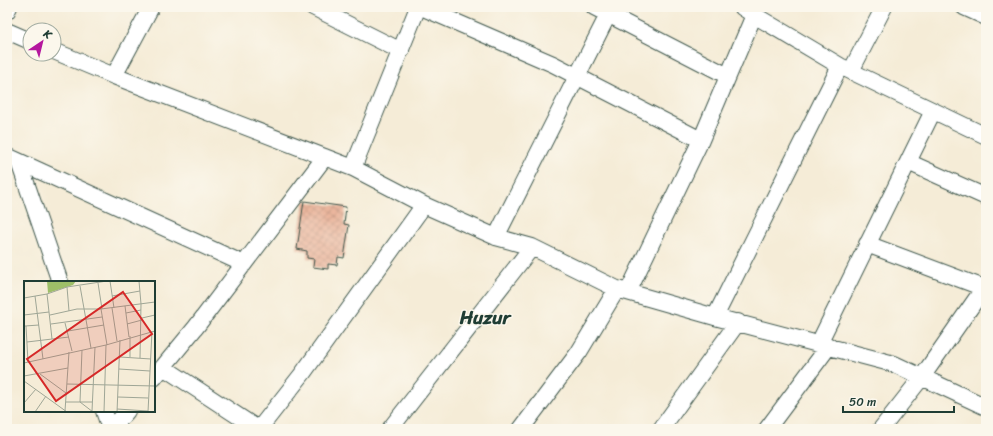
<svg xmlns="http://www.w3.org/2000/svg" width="993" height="436" font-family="Sriracha,sans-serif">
<defs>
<pattern id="building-cross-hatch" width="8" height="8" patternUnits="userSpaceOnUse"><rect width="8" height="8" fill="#eab69d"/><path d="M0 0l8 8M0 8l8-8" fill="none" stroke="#c89d88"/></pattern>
</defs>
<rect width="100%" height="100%" fill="#fbf7ec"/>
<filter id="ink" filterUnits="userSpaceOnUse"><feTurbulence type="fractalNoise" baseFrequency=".025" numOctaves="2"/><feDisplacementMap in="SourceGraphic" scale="8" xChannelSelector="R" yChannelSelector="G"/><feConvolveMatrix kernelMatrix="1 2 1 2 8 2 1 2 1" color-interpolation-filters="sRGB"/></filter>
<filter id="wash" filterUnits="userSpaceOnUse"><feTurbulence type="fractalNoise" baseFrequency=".012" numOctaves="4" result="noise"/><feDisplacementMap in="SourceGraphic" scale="16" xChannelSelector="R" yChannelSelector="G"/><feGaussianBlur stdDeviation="0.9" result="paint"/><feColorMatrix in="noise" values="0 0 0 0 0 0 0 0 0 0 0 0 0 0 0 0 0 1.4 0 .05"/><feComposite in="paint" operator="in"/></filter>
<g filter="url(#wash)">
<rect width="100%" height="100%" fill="#f5ecd7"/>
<g id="blocks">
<path fill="url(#building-cross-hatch)" d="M 304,201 L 346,207 L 344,224 L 349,225 L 344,258 L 338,257 L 337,265 L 328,264 L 328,269 L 313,267 L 314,259 L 307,258 L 307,251 L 297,249 Z"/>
</g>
</g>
<g filter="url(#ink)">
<use href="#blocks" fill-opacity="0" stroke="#3f574c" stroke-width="1"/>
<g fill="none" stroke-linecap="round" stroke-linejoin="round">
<defs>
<path id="street" d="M 313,7 L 401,51
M 421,7 L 553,64 L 701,140
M 594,7 L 728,76
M 964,7 L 986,17
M 7,11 L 9,7
M 754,15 L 840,66 L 986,136
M 7,31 L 30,41
M 54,51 L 114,76 L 353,168 L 424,205 L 496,237 L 532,247 L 617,289 L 715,317 L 894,364 L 986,407
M 851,71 L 884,7
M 114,76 L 151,7
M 7,156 L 244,264
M 19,162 L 60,282
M 908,162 L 986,197
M 353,168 L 418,7
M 496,237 L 612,7
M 867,244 L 984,288
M 628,292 L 701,140 L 754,15 L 742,7
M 715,317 L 840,66
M 819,343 L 933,111
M 163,367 L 258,429
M 154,378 L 196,327 L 325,157
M 104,411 L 110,429
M 112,429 L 127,411
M 259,429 L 303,373 L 424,205
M 390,429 L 532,247
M 521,429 L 579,352 L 617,289
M 661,429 L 738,322
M 767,429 L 829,346
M 881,429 L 922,377 L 986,285"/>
</defs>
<use href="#street" stroke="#3f574c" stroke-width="18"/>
<use href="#street" stroke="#fff" stroke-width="16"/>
</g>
</g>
<g text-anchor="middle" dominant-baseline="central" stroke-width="3" stroke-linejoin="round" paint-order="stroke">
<g font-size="19" font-weight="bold" fill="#1f3d34" stroke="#fbf7ec">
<text x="485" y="317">Huzur</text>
</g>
</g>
<g transform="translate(24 281)">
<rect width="131" height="131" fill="#f5ecd7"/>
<path d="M 23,0 L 52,0 L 49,4 L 24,12 Z" fill="#9ebf68"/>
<path fill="none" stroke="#9fa696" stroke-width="1" d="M 86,0 L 90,27M 115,0 L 117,23 L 116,77M 74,2 L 78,28M 56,5 L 67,67M 43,6 L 45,30M 23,13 L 43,6 L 83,0M 11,15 L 19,78M 88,15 L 116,10M 0,17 L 23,13 L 28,58M 101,25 L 105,56M 88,27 L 93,60M 77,28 L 131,21M 102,32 L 117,29M 0,34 L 25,31M 26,34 L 53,28 L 77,28 L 83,64M 118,37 L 131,34M 41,42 L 48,70M 27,43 L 78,36M 103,43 L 118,39M 1,45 L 15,44M 2,45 L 4,81M 44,50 L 80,44M 3,61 L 45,56M 58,69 L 56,121 L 69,131M 96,76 L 127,78M 106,76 L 106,55M 0,82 L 82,64 L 131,50M 95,88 L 126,90M 16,93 L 42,112M 0,95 L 44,87M 0,100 L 43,131M 43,103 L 131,105M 94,116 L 124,117M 42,121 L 68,121M 0,122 L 12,108M 93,128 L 124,130M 41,130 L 45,71M 68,130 L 71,66M 11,131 L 22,115M 80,131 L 82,64M 93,131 L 96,59M 124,131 L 128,50"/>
<path fill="#d62828" fill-opacity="0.15" stroke="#d62828" stroke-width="2" d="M 99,11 L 128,53 L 32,120 L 3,78 Z"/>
<rect width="131" height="131" fill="none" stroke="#1f3d34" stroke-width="2"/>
</g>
<rect width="993" height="436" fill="none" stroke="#fbf7ec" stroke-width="24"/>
<g transform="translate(42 42) rotate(35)"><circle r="19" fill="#fbf7ec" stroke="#a3ada2"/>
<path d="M0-3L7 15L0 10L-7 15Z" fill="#b5179e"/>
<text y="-6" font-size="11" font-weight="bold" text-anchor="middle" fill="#1f3d34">K</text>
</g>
<path d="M843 406v6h111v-6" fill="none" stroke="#1f3d34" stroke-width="2"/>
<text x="849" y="406" font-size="12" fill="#1f3d34" stroke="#fbf7ec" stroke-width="3" paint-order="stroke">50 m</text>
</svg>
